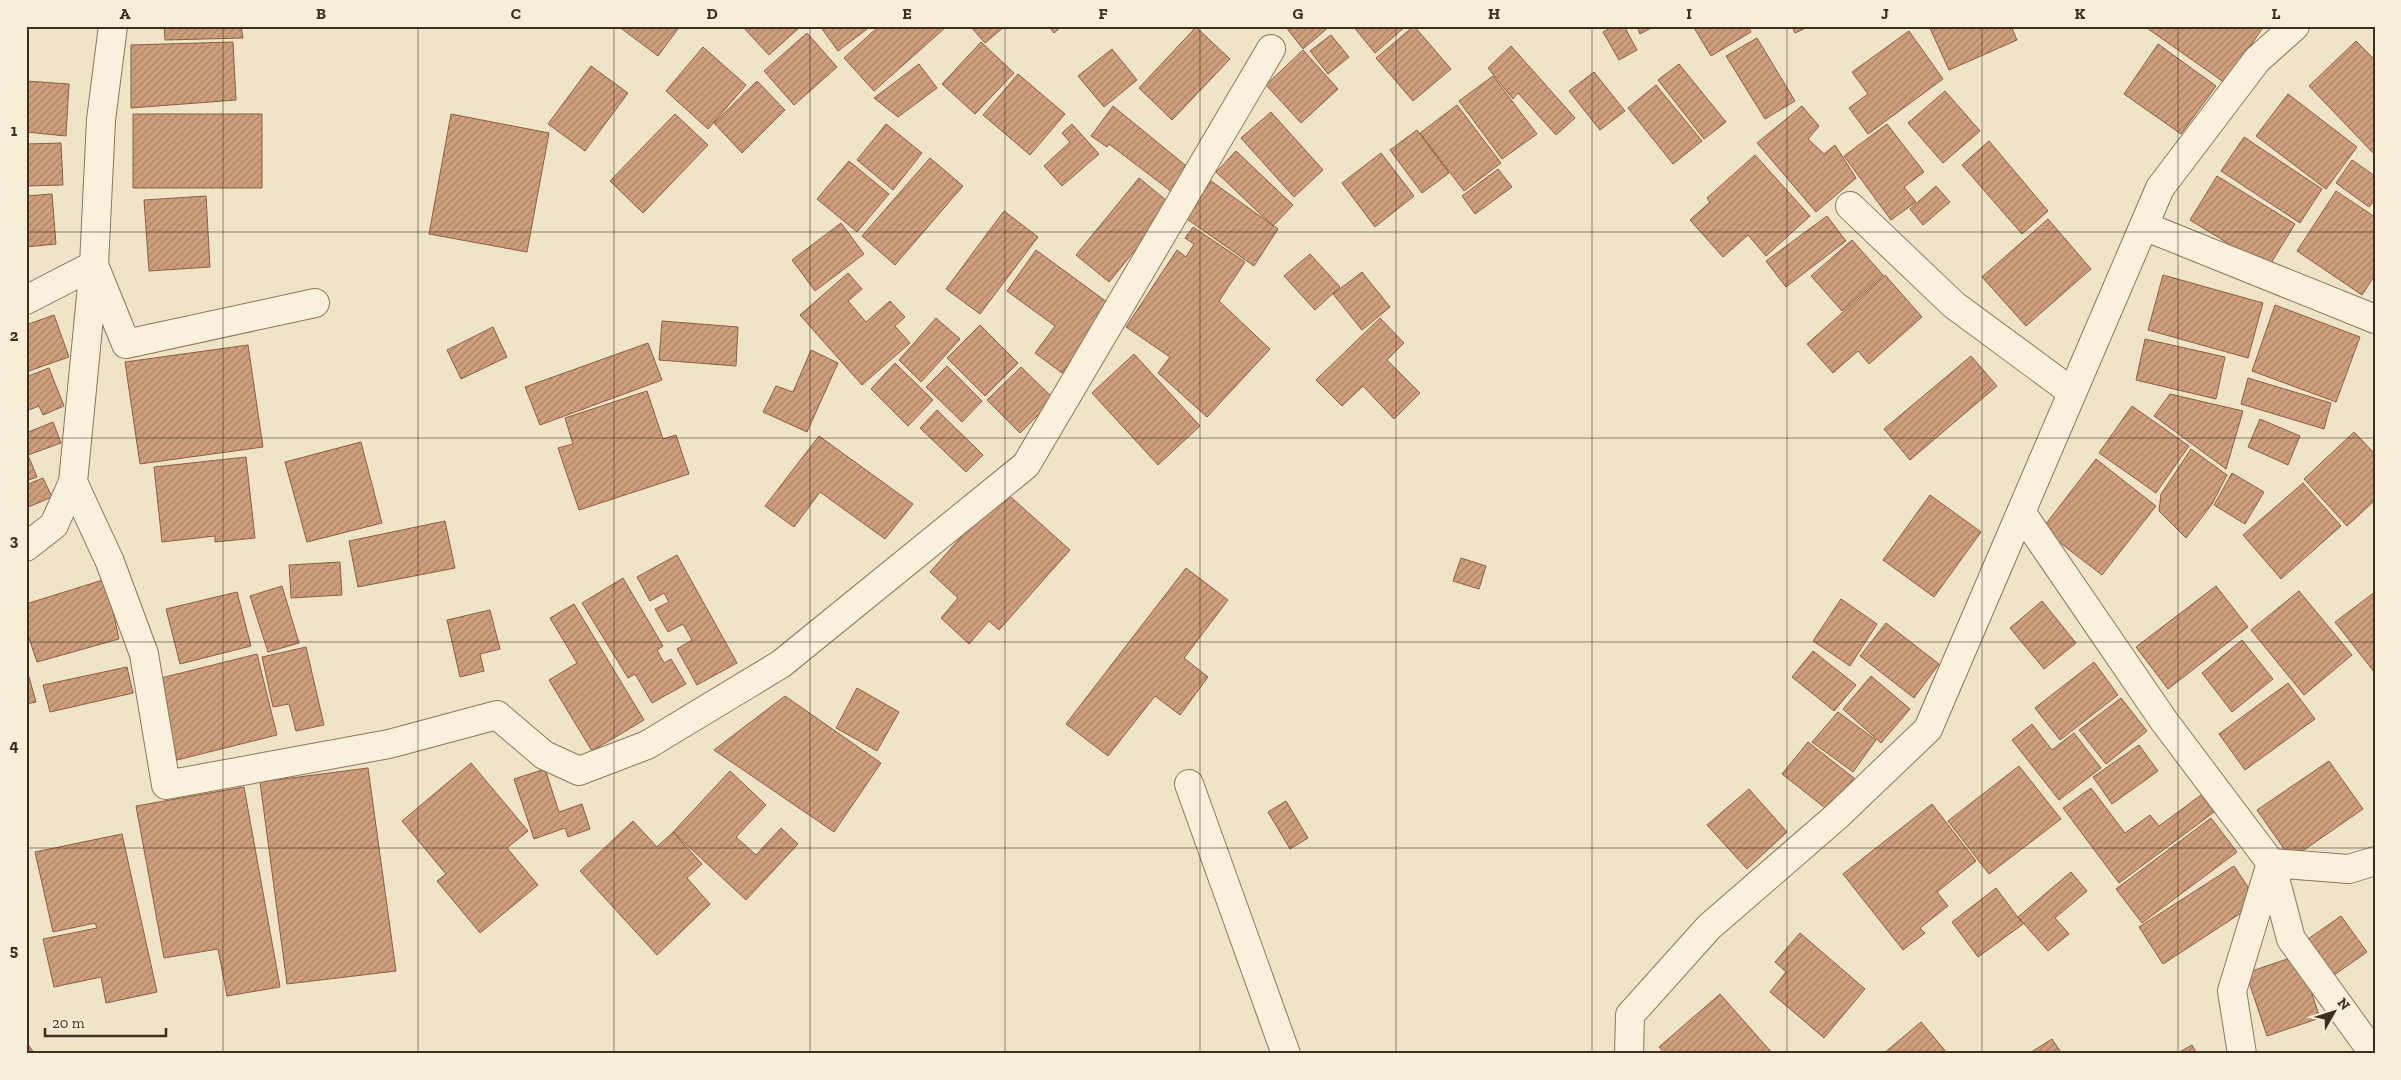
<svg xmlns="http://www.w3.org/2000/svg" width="2401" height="1080" font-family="'Zilla Slab',serif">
<defs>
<pattern id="building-hatch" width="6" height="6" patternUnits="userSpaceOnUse" patternTransform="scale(1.25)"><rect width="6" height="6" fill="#cf9f7d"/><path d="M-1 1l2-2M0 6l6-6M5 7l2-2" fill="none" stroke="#a98266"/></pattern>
</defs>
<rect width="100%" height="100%" fill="#f0e4c8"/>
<path fill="url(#building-hatch)" stroke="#8d5f41" d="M 164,26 L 241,26 L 243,38 L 165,40 Z
M 618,26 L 680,26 L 658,56 Z
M 742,26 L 801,26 L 769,55 Z
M 820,26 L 871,26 L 838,51 Z
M 879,26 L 947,26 L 874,91 L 844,58 Z
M 970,26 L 1005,26 L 985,43 Z
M 1049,26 L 1062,26 L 1054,33 Z
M 1285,26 L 1330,26 L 1303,49 Z
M 1353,26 L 1406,26 L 1375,53 Z
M 1414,26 L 1451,69 L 1413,101 L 1376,58 Z
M 1614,26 L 1624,26 L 1637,50 L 1619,60 L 1603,32 Z
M 1637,26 L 1655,26 L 1640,34 Z
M 1693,26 L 1748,26 L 1751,32 L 1711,56 Z
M 1792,26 L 1810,26 L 1795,33 Z
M 1929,26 L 2011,26 L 2017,40 L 1949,70 Z
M 2144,26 L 2264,26 L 2225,83 Z
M 1196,27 L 1230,59 L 1172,120 L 1139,88 Z
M 1909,31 L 1943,79 L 1868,134 L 1849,108 L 1868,94 L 1852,72 Z
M 807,33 L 837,67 L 794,105 L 764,71 Z
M 1331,35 L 1349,57 L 1328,74 L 1310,51 Z
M 1757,38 L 1795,101 L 1765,119 L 1726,56 Z
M 2356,41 L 2375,60 L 2375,155 L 2309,86 Z
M 233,42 L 236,100 L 131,108 L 131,45 Z
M 981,42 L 1014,73 L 975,114 L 942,84 Z
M 2158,44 L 2216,86 L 2181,134 L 2124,94 Z
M 1511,46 L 1575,118 L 1556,135 L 1518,93 L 1513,99 L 1488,68 Z
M 703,47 L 746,85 L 708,129 L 666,91 Z
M 1112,49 L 1137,80 L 1104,107 L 1078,76 Z
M 1303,50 L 1338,89 L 1301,123 L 1266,85 Z
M 919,64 L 937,88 L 898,117 L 874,98 Z
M 1679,64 L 1726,122 L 1704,139 L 1658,80 Z
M 591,66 L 628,93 L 585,151 L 548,124 Z
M 1594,72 L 1625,111 L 1600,130 L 1569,91 Z
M 1018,74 L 1065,114 L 1030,155 L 983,115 Z
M 1493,76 L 1537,134 L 1502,159 L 1459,101 Z
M 26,81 L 69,84 L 66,136 L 26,132 Z
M 757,81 L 785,110 L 742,153 L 714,123 Z
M 1656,85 L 1702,141 L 1673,164 L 1628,108 Z
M 1945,91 L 1980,131 L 1943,163 L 1908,123 Z
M 2288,94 L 2357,147 L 2326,189 L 2256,136 Z
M 1457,105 L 1501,163 L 1464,191 L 1420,133 Z
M 1113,106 L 1190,169 L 1172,192 L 1109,144 L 1107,147 L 1091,136 Z
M 1802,106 L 1819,126 L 1808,139 L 1824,154 L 1835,145 L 1856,178 L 1816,212 L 1757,143 Z
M 1271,112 L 1323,170 L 1294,197 L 1241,138 Z
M 133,114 L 262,114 L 262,188 L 133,188 Z
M 451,114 L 549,133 L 527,252 L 429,234 Z
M 675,114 L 708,145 L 643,213 L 610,181 Z
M 886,124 L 922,153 L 893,190 L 857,160 Z
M 1072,124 L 1099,154 L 1062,186 L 1044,166 L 1070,142 L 1062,133 Z
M 1887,124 L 1924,172 L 1904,187 L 1916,202 L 1891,220 L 1844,156 Z
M 1417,130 L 1449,173 L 1422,193 L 1390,150 Z
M 2244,137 L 2322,189 L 2300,223 L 2221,171 Z
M 1989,141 L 2048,211 L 2022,234 L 1962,165 Z
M 61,143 L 63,185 L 26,186 L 26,144 Z
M 1236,151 L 1293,205 L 1273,226 L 1216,172 Z
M 1381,153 L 1414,196 L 1375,227 L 1342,183 Z
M 1755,155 L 1810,216 L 1766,256 L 1748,235 L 1723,257 L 1690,220 L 1710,202 L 1707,198 Z
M 930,158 L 963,186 L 895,265 L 862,236 Z
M 2352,160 L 2375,176 L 2375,200 L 2369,207 L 2336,183 Z
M 849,161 L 889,194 L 857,232 L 817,199 Z
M 1498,169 L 1512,187 L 1475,214 L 1462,196 Z
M 2217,176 L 2295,224 L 2268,268 L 2190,220 Z
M 1139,178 L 1172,205 L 1109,282 L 1076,255 Z
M 1211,181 L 1278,229 L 1254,266 L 1184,217 Z
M 1936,186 L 1950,202 L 1923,225 L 1910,209 Z
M 2336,191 L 2375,217 L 2375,275 L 2362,295 L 2297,251 Z
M 52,194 L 56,244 L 26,247 L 26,196 Z
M 206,196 L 210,267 L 149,271 L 144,200 Z
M 1004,211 L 1038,237 L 980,314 L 946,289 Z
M 1827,216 L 1846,241 L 1786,287 L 1766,261 Z
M 2048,219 L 2091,269 L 2026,326 L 1982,277 Z
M 841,223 L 864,254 L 815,291 L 792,260 Z
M 1193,227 L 1245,262 L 1219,301 L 1270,349 L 1207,417 L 1158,373 L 1170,357 L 1126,327 L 1177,250 L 1186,257 L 1194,244 L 1185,238 Z
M 1852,240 L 1883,275 L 1842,311 L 1811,276 Z
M 1036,250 L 1111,305 L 1062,373 L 1035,353 L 1055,326 L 1007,291 Z
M 1310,254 L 1340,287 L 1315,310 L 1284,276 Z
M 1362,272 L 1390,307 L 1362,330 L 1333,294 Z
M 848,273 L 862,289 L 848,301 L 866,322 L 890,301 L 905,317 L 895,326 L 910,343 L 862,385 L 800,315 Z
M 1885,275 L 1922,317 L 1869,364 L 1858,351 L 1833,373 L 1807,344 Z
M 2163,275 L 2263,303 L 2248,358 L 2148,330 Z
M 2275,305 L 2360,337 L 2336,402 L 2252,371 Z
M 54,315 L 69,357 L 26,372 L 26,325 Z
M 936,318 L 960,339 L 921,382 L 899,360 Z
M 1380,318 L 1404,343 L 1387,360 L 1420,393 L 1394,419 L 1363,386 L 1342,406 L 1316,380 Z
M 662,321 L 738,327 L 736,366 L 659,360 Z
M 980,325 L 1018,363 L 985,396 L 947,358 Z
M 493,327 L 507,357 L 461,379 L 447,350 Z
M 2145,339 L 2225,357 L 2216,399 L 2136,380 Z
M 648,343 L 662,380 L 540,425 L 525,387 Z
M 248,345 L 263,447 L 140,464 L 125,362 Z
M 811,350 L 838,363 L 807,432 L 763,412 L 776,386 L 793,392 Z
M 1134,354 L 1200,426 L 1158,465 L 1092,393 Z
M 1971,356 L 1997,386 L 1910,460 L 1884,429 Z
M 895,363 L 933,400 L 908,426 L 871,389 Z
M 947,366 L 982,401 L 962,422 L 926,387 Z
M 1021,367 L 1054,399 L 1020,433 L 987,400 Z
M 49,368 L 64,406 L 43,415 L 39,406 L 26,411 L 26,377 Z
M 2248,378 L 2331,403 L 2324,429 L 2241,404 Z
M 647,391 L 663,439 L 676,435 L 689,474 L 579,510 L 558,448 L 573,444 L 565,418 Z
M 2170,394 L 2243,411 L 2226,469 L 2154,416 Z
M 2132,406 L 2189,446 L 2156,493 L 2099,453 Z
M 937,410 L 983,455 L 966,472 L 920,428 Z
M 2260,419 L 2300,436 L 2288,465 L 2248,447 Z
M 53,422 L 61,443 L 28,455 L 37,477 L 26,481 L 26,433 Z
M 2354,432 L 2375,454 L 2375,500 L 2347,526 L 2304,479 Z
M 819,436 L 913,504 L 885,539 L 820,492 L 794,527 L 765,506 Z
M 361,442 L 382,523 L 307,542 L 285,462 Z
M 2191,449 L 2227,475 L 2212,504 L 2186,538 L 2159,511 L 2161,494 Z
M 246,457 L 255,538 L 215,542 L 215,536 L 162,542 L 154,467 Z
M 2096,459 L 2156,506 L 2102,575 L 2042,529 Z
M 2232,473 L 2264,492 L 2245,524 L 2214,505 Z
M 43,478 L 52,497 L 26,508 L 26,485 Z
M 2303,483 L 2341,526 L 2281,579 L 2243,535 Z
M 1003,490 L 1070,550 L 999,630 L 989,621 L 969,644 L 941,618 L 958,598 L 930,572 Z
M 1930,495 L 1981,532 L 1934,597 L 1883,560 Z
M 445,521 L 455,568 L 358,587 L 349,541 Z
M 677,555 L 737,663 L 697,685 L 677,649 L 692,640 L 683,624 L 668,632 L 655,609 L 669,602 L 664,593 L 650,601 L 637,577 Z
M 1461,558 L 1486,566 L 1479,589 L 1453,581 Z
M 340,562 L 342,595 L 291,598 L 289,565 Z
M 1186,568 L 1228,600 L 1184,658 L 1208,677 L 1180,715 L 1155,696 L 1108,756 L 1066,724 Z
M 623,578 L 663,646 L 657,650 L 664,663 L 671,659 L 686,684 L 652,703 L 635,674 L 628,678 L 582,603 Z
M 106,579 L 119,639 L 37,662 L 26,629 L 26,604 Z
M 282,586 L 299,643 L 268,652 L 250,596 Z
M 2216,586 L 2248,627 L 2168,689 L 2136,647 Z
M 2299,591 L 2352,655 L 2304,695 L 2251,630 Z
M 237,592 L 251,646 L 180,664 L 166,609 Z
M 2375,592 L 2375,673 L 2335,622 Z
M 1841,599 L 1877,624 L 1850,666 L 1813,641 Z
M 2042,601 L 2076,643 L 2044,669 L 2010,628 Z
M 574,604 L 644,720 L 592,751 L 549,680 L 577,663 L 550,618 Z
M 490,610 L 500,649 L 480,654 L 484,671 L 460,677 L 447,620 Z
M 1886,623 L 1939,664 L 1914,698 L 1860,656 Z
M 2242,640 L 2273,679 L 2232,712 L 2202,673 Z
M 306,647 L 324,725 L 296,731 L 289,704 L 273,707 L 262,657 Z
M 1813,651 L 1856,685 L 1834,711 L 1792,677 Z
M 257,654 L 277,735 L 177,760 L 157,679 Z
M 2094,662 L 2118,695 L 2060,740 L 2035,708 Z
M 26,666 L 36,702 L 26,704 Z
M 127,667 L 133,693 L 50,712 L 43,685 Z
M 1871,676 L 1910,709 L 1881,743 L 1843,709 Z
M 2288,683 L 2315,719 L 2245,770 L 2219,734 Z
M 857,688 L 899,712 L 877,751 L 836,728 Z
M 785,696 L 881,763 L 834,832 L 714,750 Z
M 2121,698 L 2147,731 L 2106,764 L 2079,730 Z
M 1838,712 L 1876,740 L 1853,772 L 1812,742 Z
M 2032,724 L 2052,750 L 2074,733 L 2101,768 L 2059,800 L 2012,740 Z
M 1808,742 L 1854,778 L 1829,811 L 1782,774 Z
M 2139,745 L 2158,771 L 2112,804 L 2093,777 Z
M 2329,761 L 2363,809 L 2291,859 L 2257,810 Z
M 471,763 L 528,831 L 507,848 L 538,885 L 480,933 L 437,881 L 446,874 L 402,821 Z
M 2019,766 L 2061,819 L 1989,874 L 1948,821 Z
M 368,768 L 396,971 L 287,984 L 260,782 Z
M 545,769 L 559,812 L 582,804 L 590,829 L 568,837 L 565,828 L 534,839 L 514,779 Z
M 730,771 L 766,805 L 736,837 L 756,855 L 781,828 L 798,844 L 746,900 L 673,832 Z
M 244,787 L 280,987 L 227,996 L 218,949 L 164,958 L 136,806 Z
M 2091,788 L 2125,833 L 2150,815 L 2159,826 L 2201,795 L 2214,812 L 2119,883 L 2063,808 Z
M 1749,789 L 1787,832 L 1747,869 L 1707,825 Z
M 1286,801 L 1308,838 L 1290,849 L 1268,812 Z
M 1932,804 L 1976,861 L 1937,892 L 1948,906 L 1920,928 L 1925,933 L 1903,950 L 1843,874 Z
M 2211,818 L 2237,852 L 2142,923 L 2116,889 Z
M 633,821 L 657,847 L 673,832 L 702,864 L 687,878 L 710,904 L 657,955 L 580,871 Z
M 122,834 L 157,992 L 106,1003 L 101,977 L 54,987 L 43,939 L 97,928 L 95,923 L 53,932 L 35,852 Z
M 2234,866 L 2258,902 L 2163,964 L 2139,927 Z
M 2071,872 L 2087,891 L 2055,918 L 2069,934 L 2048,951 L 2018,917 Z
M 1996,888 L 2023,924 L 1978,957 L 1952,922 Z
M 2341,916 L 2367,952 L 2327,980 L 2301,944 Z
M 1800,933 L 1865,989 L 1824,1038 L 1770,992 L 1786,972 L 1775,962 Z
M 2299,955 L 2320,1018 L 2267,1036 L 2246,973 Z
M 1720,994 L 1773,1054 L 1665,1054 L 1659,1047 Z
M 1921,1022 L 1948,1054 L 1883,1054 Z
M 2052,1039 L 2062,1054 L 2028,1054 Z
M 26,1042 L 35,1054 L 26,1054 Z
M 2192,1045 L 2197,1054 L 2176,1054 Z"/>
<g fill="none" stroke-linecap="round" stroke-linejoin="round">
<defs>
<path id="minor" d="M 1850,206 L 1954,305 L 2072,392
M 2144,226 L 2375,319
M 26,300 L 94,265 L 126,344 L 315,303
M 73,482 L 110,562 L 144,654 L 166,785 L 389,744 L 497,715 L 544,755 L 579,771 L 647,745 L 781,664 L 1026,465 L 1271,49
M 2021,512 L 2164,721 L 2271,863 L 2232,991 L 2242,1054
M 26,547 L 54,525 L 73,482 L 94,265 L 101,120 L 113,26
M 1189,784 L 1286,1054
M 1629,1054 L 1630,1015 L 1709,927 L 1837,816 L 1928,729 L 2160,188 L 2257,60 L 2295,26
M 2374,1054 L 2291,939 L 2271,863 L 2349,869 L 2375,861"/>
</defs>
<use href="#minor" stroke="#8d765c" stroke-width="30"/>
<use href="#minor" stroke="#faf1dc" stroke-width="28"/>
</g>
<path fill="none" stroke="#3d2e20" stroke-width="1" stroke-opacity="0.55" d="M 223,26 L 223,1054M 418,26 L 418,1054M 614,26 L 614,1054M 810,26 L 810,1054M 1005,26 L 1005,1054M 1200,26 L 1200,1054M 1396,26 L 1396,1054M 1592,26 L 1592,1054M 1787,26 L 1787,1054M 1982,26 L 1982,1054M 2178,26 L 2178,1054M 26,232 L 2375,232M 26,438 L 2375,438M 26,642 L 2375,642M 26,848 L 2375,848"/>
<rect width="2401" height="1080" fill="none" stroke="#f7eed8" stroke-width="55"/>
<g transform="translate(2334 1012) rotate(51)" stroke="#f7eed8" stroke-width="4" paint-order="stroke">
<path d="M0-4L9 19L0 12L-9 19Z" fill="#3d2e20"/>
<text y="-8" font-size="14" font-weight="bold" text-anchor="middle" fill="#3d2e20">N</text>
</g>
<path d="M45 1028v8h121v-8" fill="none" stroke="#3d2e20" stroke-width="2.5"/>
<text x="52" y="1028" font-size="15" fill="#3d2e20" stroke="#f7eed8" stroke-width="4" paint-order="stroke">20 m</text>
<rect x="28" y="28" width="2346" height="1024" fill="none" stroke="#3d2e20" stroke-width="2"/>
<g font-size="16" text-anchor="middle" font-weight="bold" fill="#3d2e20">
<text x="125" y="19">A</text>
<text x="321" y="19">B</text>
<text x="516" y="19">C</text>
<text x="712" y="19">D</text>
<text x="907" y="19">E</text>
<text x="1103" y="19">F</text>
<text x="1298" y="19">G</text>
<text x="1494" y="19">H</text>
<text x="1689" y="19">I</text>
<text x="1885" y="19">J</text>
<text x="2080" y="19">K</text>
<text x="2276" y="19">L</text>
<text x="14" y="136">1</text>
<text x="14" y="341">2</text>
<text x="14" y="546">3</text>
<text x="14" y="751">4</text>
<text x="14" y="956">5</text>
</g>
</svg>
